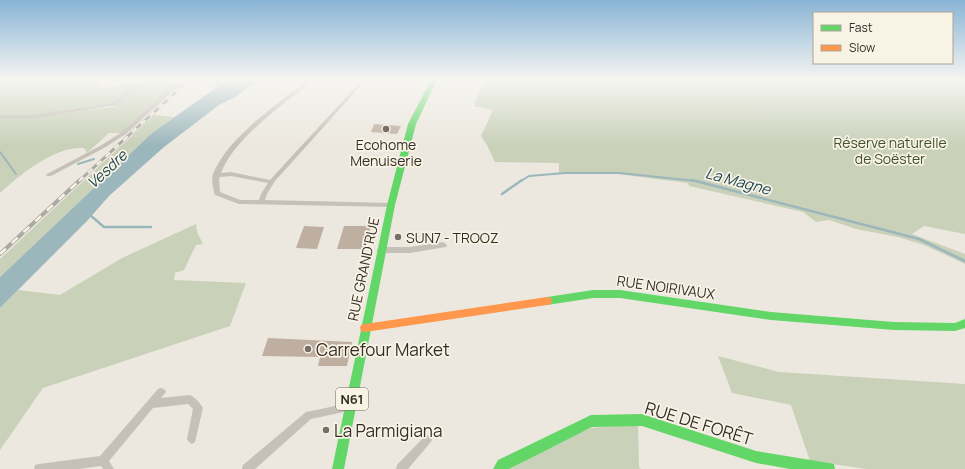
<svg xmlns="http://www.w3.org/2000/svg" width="965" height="469" font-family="Manrope,sans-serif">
<rect width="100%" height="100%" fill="#ece8df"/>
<path fill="#c9d1b9" d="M 0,80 L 101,80 L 97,89 L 137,82 L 135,86 L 113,103 L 69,109 L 39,116 L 113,107 L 146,82 L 162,80 L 176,85 L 126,133 L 109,133 L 87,153 L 84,148 C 54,146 21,174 0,193 Z
M 488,80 L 965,80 L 965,234 L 924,226 L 912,234 L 965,254 L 965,264 L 924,245 L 898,237 L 856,229 L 829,220 L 816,222 L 803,212 L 689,186 L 688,183 L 617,174 L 559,174 L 559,163 L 495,162 L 487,145 L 481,136 L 493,110 L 474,106 L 480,90 Z
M 154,115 L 174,117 L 152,133 L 0,277 L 0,259 Z
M 196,224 L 197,232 L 203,244 L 196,245 L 184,270 L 175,273 L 174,280 L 246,283 L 230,326 L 43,388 L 0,450 L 0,308 L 18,290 L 60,295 L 122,258 Z
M 718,356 L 779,372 L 965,384 L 965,469 L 867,469 L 810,461 L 791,405 L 732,393 Z
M 638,424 L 639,467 L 641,469 L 510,469 L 561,441 L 591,428 Z"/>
<path fill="#9cb7bc" d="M 227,80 L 258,80 L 235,97 L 219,105 L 164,147 L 109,196 L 87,221 L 0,308 L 0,277 L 152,133 Z"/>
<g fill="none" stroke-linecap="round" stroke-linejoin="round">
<path stroke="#9cb7bc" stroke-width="2" d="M 0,152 L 16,174
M 112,160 L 125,161
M 78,164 L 94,159
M 521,181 L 529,176 L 565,173 L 620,173 L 696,181"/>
<path stroke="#9cb7bc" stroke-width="2.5" d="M 692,180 L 919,239 L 965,261
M 502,194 L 522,180
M 90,215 L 104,227 L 151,227"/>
</g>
<path fill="#bfafa1" d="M 374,124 L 401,126 L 397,134 L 371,132 Z
M 304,226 L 324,227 L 317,249 L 296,248 Z
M 344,226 L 371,226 L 366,249 L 337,249 Z
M 268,338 L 352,342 L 347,366 L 318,366 L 320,357 L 262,356 Z"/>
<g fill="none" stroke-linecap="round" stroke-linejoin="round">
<path fill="#c5c0b8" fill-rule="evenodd" d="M 141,80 L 146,80 L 141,86 L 116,105 L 31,119 L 0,119 L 0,115 L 31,115 L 112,103 L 137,84 Z
M 179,80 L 185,80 L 126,134 L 104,148 L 51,176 L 47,176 L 46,175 L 47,174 L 100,146 L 122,132 Z
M 219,80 L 225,80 L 217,86 L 213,86 L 213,84 Z
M 307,80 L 313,80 C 305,87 297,94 288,100 C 265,119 232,144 221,173 L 231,172 L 270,180 L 362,80 L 366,80 L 275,181 L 267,194 L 265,200 L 391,203 L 394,205 L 393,207 L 239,204 L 215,195 C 213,189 211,179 213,174 C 228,137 277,105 307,80 ZM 231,176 L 268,183 L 261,194 L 259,200 L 240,200 L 220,192 L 219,179 L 220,177 Z
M 443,242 L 447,245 L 446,247 L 410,253 L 381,253 L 378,252 L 377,250 L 378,248 L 381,247 L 410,247 Z
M 161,388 L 164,389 L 166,392 L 161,398 L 190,395 C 195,397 200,403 203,408 L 195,442 L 192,444 L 189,442 L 187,439 L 193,409 L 188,404 L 153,408 L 109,461 L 114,469 L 103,469 L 101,466 L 79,469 L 34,469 L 35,465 L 39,464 L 100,456 L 158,389 Z
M 350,403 L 353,404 L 355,407 L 353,410 L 311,419 L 255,469 L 242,469 L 243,465 L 306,412 Z
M 427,435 L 430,437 L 432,440 L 430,443 L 408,469 L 396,469 L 397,465 L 424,437 Z"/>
<path fill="#63d668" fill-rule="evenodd" d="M 431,80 L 437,80 L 416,124 L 395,205 L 344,469 L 332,469 L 387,205 L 408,124 Z
M 593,290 L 620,290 L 771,312 L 894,322 L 955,323 L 965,319 L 965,328 L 955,331 L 894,330 L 771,320 L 620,298 L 593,298 L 547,305 L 543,304 L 542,301 L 543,298 L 547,297 Z
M 642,414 L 756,451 L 829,463 L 834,464 L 835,469 L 790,469 L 756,463 L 642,426 L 592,427 L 509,469 L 493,469 L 498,460 L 591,415 Z"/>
<path fill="#ff974d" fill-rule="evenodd" d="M 547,297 L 551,298 L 552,301 L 551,304 L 547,305 L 365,332 L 361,331 L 360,328 L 361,325 L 365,324 Z"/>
<defs>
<path id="rail-far1" d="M 79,181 L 189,80"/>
<path id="rail" d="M 0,254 L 80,180"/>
</defs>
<use href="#rail-far1" stroke="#aca8a3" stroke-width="3"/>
<use href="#rail" stroke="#aca8a3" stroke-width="4"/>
<use href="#rail-far1" stroke="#f9f3e6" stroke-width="2" stroke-dasharray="6" stroke-linecap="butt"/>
<use href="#rail" stroke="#f9f3e6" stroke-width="2.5" stroke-dasharray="8" stroke-linecap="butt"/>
</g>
<linearGradient id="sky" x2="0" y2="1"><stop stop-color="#89b5d6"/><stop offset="0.55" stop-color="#f6f5f1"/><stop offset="1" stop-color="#f6f5f1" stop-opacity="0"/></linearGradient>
<rect width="965" height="145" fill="url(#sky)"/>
<g fill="#756f67" stroke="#f9f3e6" stroke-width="1.5">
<circle cx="386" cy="129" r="4"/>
<circle cx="398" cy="237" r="4"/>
<circle cx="308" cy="349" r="4"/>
<circle cx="326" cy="430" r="4"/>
</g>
<g text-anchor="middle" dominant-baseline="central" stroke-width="3.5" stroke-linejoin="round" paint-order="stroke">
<rect fill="#f9f3e6" stroke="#706960" stroke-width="1" x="336" y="388" width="32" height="22" rx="3"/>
<g font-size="13" font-weight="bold" fill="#352e27">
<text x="352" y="399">N61</text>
</g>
<g font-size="14" fill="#3e532b" stroke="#f9f3e6">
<text x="890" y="142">Réserve naturelle<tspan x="890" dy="16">de Soëster</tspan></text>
</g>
<g font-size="14" fill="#352e27" stroke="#f9f3e6">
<text x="386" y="144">Ecohome<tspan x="386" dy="16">Menuiserie</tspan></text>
<text x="406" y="237" text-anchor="start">SUN7 - TROOZ</text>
</g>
<g font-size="14" fill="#352e27" stroke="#f9f3e6">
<text transform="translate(363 269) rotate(-78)">RUE GRAND'RUE</text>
<text transform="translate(666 287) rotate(8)">RUE NOIRIVAUX</text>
</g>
<g font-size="15" font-style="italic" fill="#1d4855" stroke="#f9f3e6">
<text transform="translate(107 169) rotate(-43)">Vesdre</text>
<text transform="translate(738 181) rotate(15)">La Magne</text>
</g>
<g font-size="17" fill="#352e27" stroke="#f9f3e6" text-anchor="start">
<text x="316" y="349">Carrefour Market</text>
<text x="334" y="430">La Parmigiana</text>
</g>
<g font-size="17" fill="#352e27" stroke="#f9f3e6">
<text transform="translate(699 423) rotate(17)">RUE DE FORÊT</text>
</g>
</g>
<rect x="813" y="12" width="140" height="52" fill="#f9f3e6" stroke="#aba49a"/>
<rect x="821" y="25" width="20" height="6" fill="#63d668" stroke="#aba49a"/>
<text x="849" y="32" font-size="12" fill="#352e27">Fast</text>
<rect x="821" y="45" width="20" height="6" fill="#ff974d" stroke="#aba49a"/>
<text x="849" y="52" font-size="12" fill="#352e27">Slow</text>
</svg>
